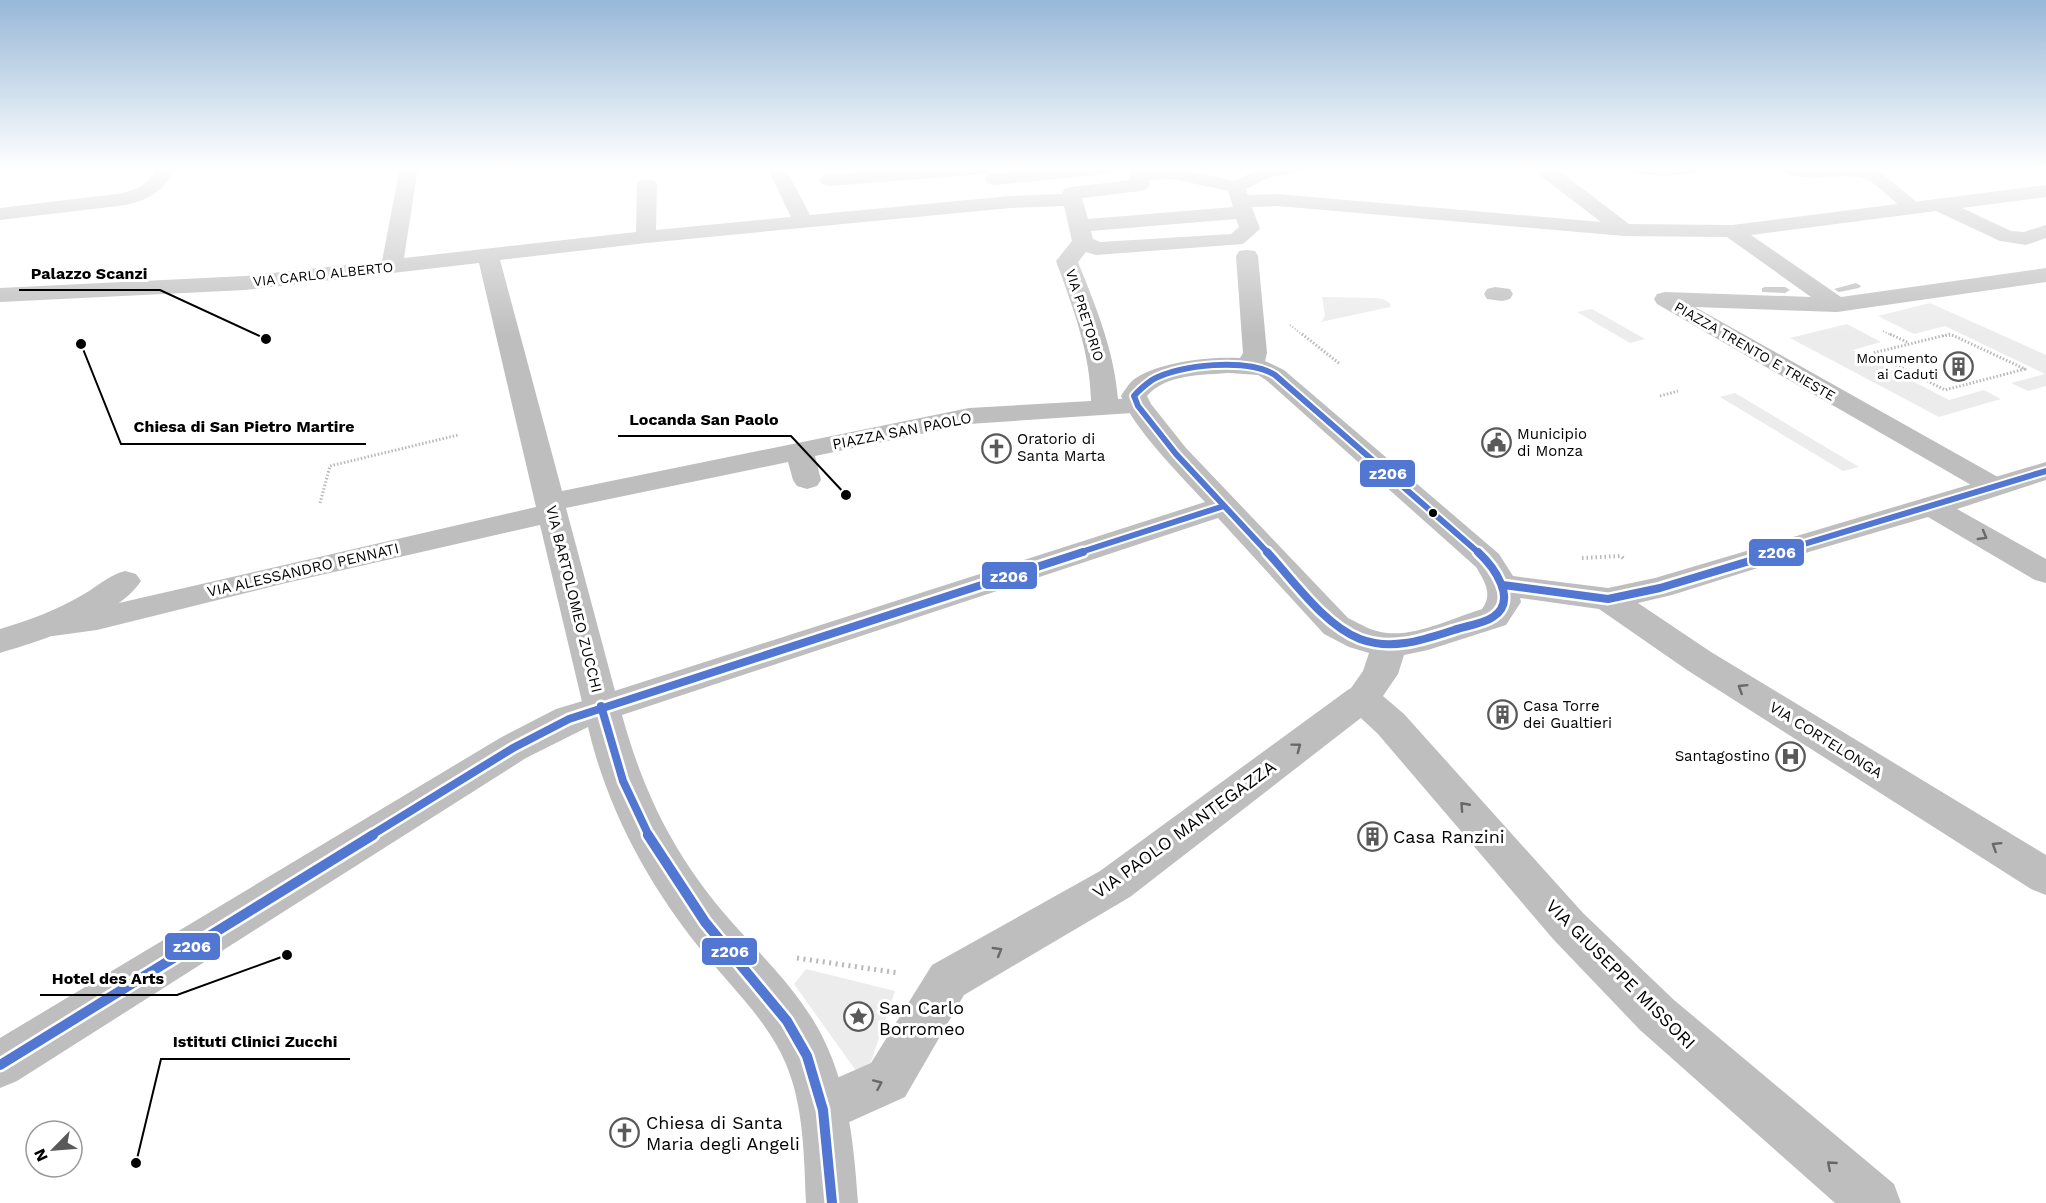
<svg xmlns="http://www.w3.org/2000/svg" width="2046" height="1203" font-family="'Work Sans',sans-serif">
<rect width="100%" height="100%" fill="#fff"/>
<path fill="#ececec" d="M 1322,297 L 1375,298 L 1383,299 L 1391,304 L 1390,307 L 1321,322 L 1325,316 Z
M 1930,303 L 2046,355 L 2046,386 L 2028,391 L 2011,383 L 2045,374 L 1945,326 L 1914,334 L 1878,316 Z
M 1592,309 L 1645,339 L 1630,343 L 1577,312 Z
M 1847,324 L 1881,342 L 1853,350 L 1949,400 L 1984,390 L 2001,399 L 1939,417 L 1790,338 Z
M 1735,393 L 1859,467 L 1843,471 L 1720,397 Z
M 806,969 L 895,991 L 864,1082 L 794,984 Z"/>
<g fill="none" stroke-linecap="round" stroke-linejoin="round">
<path fill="#bfbfbf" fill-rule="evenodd" d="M 1856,283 L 1861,286 L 1859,288 L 1839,292 L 1834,289 Z
M 1765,287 L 1785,287 L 1790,290 L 1785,293 L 1762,292 L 1762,288 Z"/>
<path stroke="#b9b9b9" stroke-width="2" stroke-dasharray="1 2" stroke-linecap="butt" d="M 1290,325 L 1304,336
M 1883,331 L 1893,336
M 1943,336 L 1953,336"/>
<path stroke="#b9b9b9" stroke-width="3" stroke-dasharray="1.5 2" stroke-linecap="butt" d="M 1302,334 L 1340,364
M 1890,334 L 1909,343
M 1950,334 L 1873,353 L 1945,390 L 2025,369 L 1950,334
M 1660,396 L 1678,391
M 320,503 L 330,466 L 458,435"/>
<path stroke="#b9b9b9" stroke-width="4" stroke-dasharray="1.5 3" stroke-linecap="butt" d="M 1582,558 L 1621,556 L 1624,559"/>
<path stroke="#b9b9b9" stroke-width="5" stroke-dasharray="2 4.5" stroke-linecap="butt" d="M 797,958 L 899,973"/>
<path fill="#bebebe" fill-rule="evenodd" d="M 157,167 L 175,167 C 164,191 151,199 126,205 L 0,220 L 0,208 L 124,193 C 141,188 149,182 157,167 Z
M 400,167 L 418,167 L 404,258 L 636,232 L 637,184 L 640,180 L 654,180 L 657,184 L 656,230 L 791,217 L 767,167 L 785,167 L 810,215 L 1010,196 L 1062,194 L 1064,189 L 1071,187 L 1130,180 L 1129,175 L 1131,171 L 1173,167 L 1234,181 L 1263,167 L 1304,167 L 1302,171 L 1268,178 L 1246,189 L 1248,195 L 1277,194 L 1601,222 L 1529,167 L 1552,167 L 1558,170 L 1629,224 L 1732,225 L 2046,185 L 2046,197 L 1962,208 L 2011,231 L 2024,232 L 2046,225 L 2046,238 L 2026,245 L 2000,241 L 1936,211 L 1751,235 L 1841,297 L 2046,268 L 2046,282 L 1837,312 L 1695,307 L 2005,481 L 2010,487 L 2005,493 L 1995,496 L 1985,493 L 1657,304 L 1654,299 L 1657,294 L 1665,292 L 1811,297 L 1727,237 L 1624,236 L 1277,206 L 1252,207 L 1260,229 L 1243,244 L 1096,255 L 1086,252 L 1078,262 C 1096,307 1114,350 1118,399 L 1138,398 L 1147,400 L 1151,406 L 1147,412 L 969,424 L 815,456 L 821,480 L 817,486 L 807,489 L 797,486 L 793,480 L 788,462 L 566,508 L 619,706 L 614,715 L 601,719 L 588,715 L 583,706 L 540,525 L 286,583 L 97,630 L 53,636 L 41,633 L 36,625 L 41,617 L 97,608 L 536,507 L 479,263 L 245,290 L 0,302 L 0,288 L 245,276 L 382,261 ZM 1173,179 L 1228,191 L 1233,207 L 1088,219 L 1082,198 L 1140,191 L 1147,189 L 1150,185 L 1149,180 ZM 1064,206 L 1072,241 L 1056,261 C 1073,308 1090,351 1091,401 L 969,408 L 562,491 L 500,260 L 646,243 L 1010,208 ZM 1236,219 L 1239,227 L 1231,234 L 1100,242 L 1093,239 L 1091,231 Z
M 922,167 L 994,168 L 992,172 L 985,174 L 829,186 L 822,184 L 819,180 L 822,176 L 829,174 Z
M 1057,167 L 1115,168 L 1113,172 L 1106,174 L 994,185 L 987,183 L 985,179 L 987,175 L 994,173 Z
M 1625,167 L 1703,167 L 1701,171 C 1677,177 1651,177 1627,171 Z
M 1495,287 L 1510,289 L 1513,294 L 1510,299 L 1502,301 L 1487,299 L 1484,294 L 1487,289 Z
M 1362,685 L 1375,689 L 1380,698 L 1375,707 L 1130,897 L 964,995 L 905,1097 L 825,1133 L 807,1125 L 800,1108 L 807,1091 L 871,1063 L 932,965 L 1100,871 L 1349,689 Z"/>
<path fill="#bebebe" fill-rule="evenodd" d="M 1778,167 L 1874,167 L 1924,208 L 1921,212 L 1907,212 C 1894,202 1880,186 1866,179 C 1846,170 1792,187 1778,167 Z
M 1247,250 L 1255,251 L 1258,256 L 1267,353 L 1265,361 L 1284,370 L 1499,554 L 1513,576 L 1608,588 L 1655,578 L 2046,462 L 2046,480 L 1957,509 L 2046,559 L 2046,583 L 2035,580 L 1928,517 L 1812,551 L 1672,595 L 1638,603 L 1711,652 L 2046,855 L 2046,895 L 2031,889 L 1687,670 L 1599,609 L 1520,598 L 1521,602 L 1506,625 L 1428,650 L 1404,655 L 1398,674 L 1383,696 L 1404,714 L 1583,913 L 1674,1000 L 1894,1184 L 1901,1203 L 1835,1203 L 1640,1030 L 1553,939 L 1378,734 L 1349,707 L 1344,698 L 1363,671 L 1369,653 L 1349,647 L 1324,634 L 1218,518 L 622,715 C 643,791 672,851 723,912 C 758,953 800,990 824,1040 C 849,1092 854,1146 858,1203 L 806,1203 C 804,1157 804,1107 786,1064 C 768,1021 731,987 702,951 C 649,886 607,809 588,727 L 526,758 L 17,1081 L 0,1088 L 0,1038 L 500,738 L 556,709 L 586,700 L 588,697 L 605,694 L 1205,502 C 1180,475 1134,429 1121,396 C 1124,391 1128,385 1132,381 C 1154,362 1212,356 1240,358 L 1243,353 L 1236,256 L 1239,251 ZM 1229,373 L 1258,375 L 1266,380 L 1476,567 C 1485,582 1493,594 1482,609 C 1453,618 1418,636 1387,633 C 1373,632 1360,624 1348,618 L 1186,448 L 1151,404 L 1147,396 C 1165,374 1203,375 1229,373 Z
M 125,571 L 136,574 L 141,581 C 118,617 40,641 0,653 L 0,629 C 30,620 57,610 84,594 C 98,586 109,575 125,571 Z"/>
<defs>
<path id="bus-1-far2" d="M 1078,553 L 1224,506
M 1268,553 L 1176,454 L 1138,406 L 1134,396 C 1139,390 1145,385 1152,380 C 1179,364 1248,358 1275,375 L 1479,553
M 1774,553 L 2046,471"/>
<path id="bus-1-far1" d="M 1267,552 C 1293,580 1324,625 1360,639 C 1392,651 1423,640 1454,630 C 1465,626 1483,624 1493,617 C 1519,600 1493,566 1478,552
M 1503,585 L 1608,599 L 1660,588 L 1779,552
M 601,706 L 623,781 L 649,836
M 370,836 L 513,748 L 569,719 L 1083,552"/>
<path id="bus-1" d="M 648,835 L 705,922 L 787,1021 L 807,1056 L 823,1110 L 832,1203
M 0,1065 L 373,835"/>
</defs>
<use href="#bus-1-far2" stroke="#fff" stroke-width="10"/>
<use href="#bus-1-far1" stroke="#fff" stroke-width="13"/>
<use href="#bus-1" stroke="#fff" stroke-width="15"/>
<use href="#bus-1-far2" stroke="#5177d2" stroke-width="6"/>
<use href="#bus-1-far1" stroke="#5177d2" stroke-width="8"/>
<use href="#bus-1" stroke="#5177d2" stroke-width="10"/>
</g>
<defs><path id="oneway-chevron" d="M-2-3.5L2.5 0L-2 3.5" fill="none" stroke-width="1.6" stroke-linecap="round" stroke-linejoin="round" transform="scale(1.5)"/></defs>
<g stroke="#686868">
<use href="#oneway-chevron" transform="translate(1983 536) rotate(30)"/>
<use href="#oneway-chevron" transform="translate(1742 688) rotate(-148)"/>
<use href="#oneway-chevron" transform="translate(1297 747) rotate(-37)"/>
<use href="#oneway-chevron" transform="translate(1464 806) rotate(-132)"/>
<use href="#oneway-chevron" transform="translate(1996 846) rotate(-148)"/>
<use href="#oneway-chevron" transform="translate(998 951) rotate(-30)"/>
<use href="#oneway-chevron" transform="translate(878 1084) rotate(-24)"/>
<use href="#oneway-chevron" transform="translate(1831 1165) rotate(-139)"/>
</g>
<linearGradient id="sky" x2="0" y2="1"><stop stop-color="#97b8d8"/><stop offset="0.5" stop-color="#fff"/><stop offset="1" stop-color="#fff" stop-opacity="0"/></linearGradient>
<rect width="2046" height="336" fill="url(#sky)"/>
<defs>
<symbol id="building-ring" viewBox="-11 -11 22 22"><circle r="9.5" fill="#fff" stroke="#595959" stroke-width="1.5"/><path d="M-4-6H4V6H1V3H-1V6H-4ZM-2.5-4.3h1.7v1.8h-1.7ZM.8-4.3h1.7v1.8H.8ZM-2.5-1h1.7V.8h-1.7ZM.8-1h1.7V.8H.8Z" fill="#595959"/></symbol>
<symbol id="civic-ring" viewBox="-11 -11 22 22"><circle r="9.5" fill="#fff" stroke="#595959" stroke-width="1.5"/><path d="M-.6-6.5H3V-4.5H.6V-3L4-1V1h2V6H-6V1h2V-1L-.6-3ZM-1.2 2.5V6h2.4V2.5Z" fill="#595959"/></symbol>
<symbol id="church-ring" viewBox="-11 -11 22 22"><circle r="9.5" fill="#fff" stroke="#595959" stroke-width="1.5"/><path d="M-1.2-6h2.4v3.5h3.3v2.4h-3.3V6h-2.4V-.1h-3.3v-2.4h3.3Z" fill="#595959"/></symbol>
<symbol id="hospital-ring" viewBox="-11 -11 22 22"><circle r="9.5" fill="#fff" stroke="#595959" stroke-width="1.5"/><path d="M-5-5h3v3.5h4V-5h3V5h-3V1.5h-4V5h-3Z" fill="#595959"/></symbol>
<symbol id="sight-ring" viewBox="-11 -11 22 22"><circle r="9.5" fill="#fff" stroke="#595959" stroke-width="1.5"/><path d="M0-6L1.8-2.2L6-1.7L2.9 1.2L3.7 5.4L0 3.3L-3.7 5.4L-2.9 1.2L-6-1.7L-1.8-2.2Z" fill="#595959"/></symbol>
</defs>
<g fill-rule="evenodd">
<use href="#building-ring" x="1942" y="350" width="33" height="33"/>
<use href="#civic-ring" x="1480" y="426" width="33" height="33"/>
<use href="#church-ring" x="980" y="432" width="33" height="33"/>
<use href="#building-ring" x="1486" y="698" width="33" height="33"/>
<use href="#hospital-ring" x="1774" y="740" width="33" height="33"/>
<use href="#building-ring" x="1356" y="820" width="33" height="33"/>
<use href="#sight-ring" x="842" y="1000" width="33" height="33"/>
<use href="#church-ring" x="608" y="1116" width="33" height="33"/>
</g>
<circle fill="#000" stroke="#fff" stroke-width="2" cx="1433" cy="513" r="5"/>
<g text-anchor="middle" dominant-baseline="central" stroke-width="6" stroke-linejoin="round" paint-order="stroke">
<g font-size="14" fill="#000" stroke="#fff">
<text transform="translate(323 274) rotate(-6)">VIA CARLO ALBERTO</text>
<text transform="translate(1085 315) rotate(72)">VIA PRETORIO</text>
<text transform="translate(1755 351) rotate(30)">PIAZZA TRENTO E TRIESTE</text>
</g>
<g font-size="14" fill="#000" stroke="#fff" text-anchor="end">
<text x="1938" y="358">Monumento<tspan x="1938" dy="16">ai Caduti</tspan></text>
</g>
<g font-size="15" fill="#000" stroke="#fff">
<text transform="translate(902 431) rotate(-11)">PIAZZA SAN PAOLO</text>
<text transform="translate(303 570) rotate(-13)">VIA ALESSANDRO PENNATI</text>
<text transform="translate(574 599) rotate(76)">VIA BARTOLOMEO ZUCCHI</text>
<text transform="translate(1826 740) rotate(32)">VIA CORTELONGA</text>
</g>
<g font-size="15" fill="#000" stroke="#fff" text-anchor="start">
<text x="1517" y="434">Municipio<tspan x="1517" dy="17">di Monza</tspan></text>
<text x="1017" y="439">Oratorio di<tspan x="1017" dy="17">Santa Marta</tspan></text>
<text x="1523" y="706">Casa Torre<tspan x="1523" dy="17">dei Gualtieri</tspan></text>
<text x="1770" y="756" text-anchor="end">Santagostino</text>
</g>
<g font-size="18" fill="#000" stroke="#fff">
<text transform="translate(1184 829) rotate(-36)">VIA PAOLO MANTEGAZZA</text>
<text transform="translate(1621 974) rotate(45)">VIA GIUSEPPE MISSORI</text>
</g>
<g font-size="18" fill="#000" stroke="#fff" text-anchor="start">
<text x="1393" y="836">Casa Ranzini</text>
<text x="879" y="1007">San Carlo<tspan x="879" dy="21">Borromeo</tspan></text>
<text x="646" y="1122">Chiesa di Santa<tspan x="646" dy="21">Maria degli Angeli</tspan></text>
</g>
</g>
<path fill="none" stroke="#000" stroke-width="2" d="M266 339L160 290H19M846 495L791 436H618M81 344L121 444H366M287 955L177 995H40M136 1163L161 1059H350"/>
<g fill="#000" stroke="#fff" stroke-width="2">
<circle cx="266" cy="339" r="6"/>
<circle cx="846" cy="495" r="6"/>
<circle cx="81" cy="344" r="6"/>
<circle cx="287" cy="955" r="6"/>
<circle cx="136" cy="1163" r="6"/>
</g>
<g font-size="16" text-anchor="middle" font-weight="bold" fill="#000" stroke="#fff" stroke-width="6" stroke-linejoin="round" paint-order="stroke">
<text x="89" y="279">Palazzo Scanzi</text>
<text x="704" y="425">Locanda San Paolo</text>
<text x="244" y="432">Chiesa di San Pietro Martire</text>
<text x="108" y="984">Hotel des Arts</text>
<text x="255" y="1047">Istituti Clinici Zucchi</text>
</g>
<g stroke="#fff" stroke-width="2">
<rect x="1359" y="459" width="57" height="29" rx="6" fill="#5177d2"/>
<rect x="1748" y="538" width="57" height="29" rx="6" fill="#5177d2"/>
<rect x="981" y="561" width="57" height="29" rx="6" fill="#5177d2"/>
<rect x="164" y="932" width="57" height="29" rx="6" fill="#5177d2"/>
<rect x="701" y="937" width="57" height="29" rx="6" fill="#5177d2"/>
</g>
<g font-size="16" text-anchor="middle" font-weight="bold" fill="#fff">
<text x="1388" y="479">z206</text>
<text x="1777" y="558">z206</text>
<text x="1009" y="582">z206</text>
<text x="192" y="952">z206</text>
<text x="730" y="957">z206</text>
</g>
<g transform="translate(54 1149) rotate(245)"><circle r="28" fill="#ffffff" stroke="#999999" stroke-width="1.5"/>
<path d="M0-4.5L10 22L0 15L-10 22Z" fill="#595959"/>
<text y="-9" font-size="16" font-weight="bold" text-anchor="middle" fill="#000000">N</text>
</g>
</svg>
